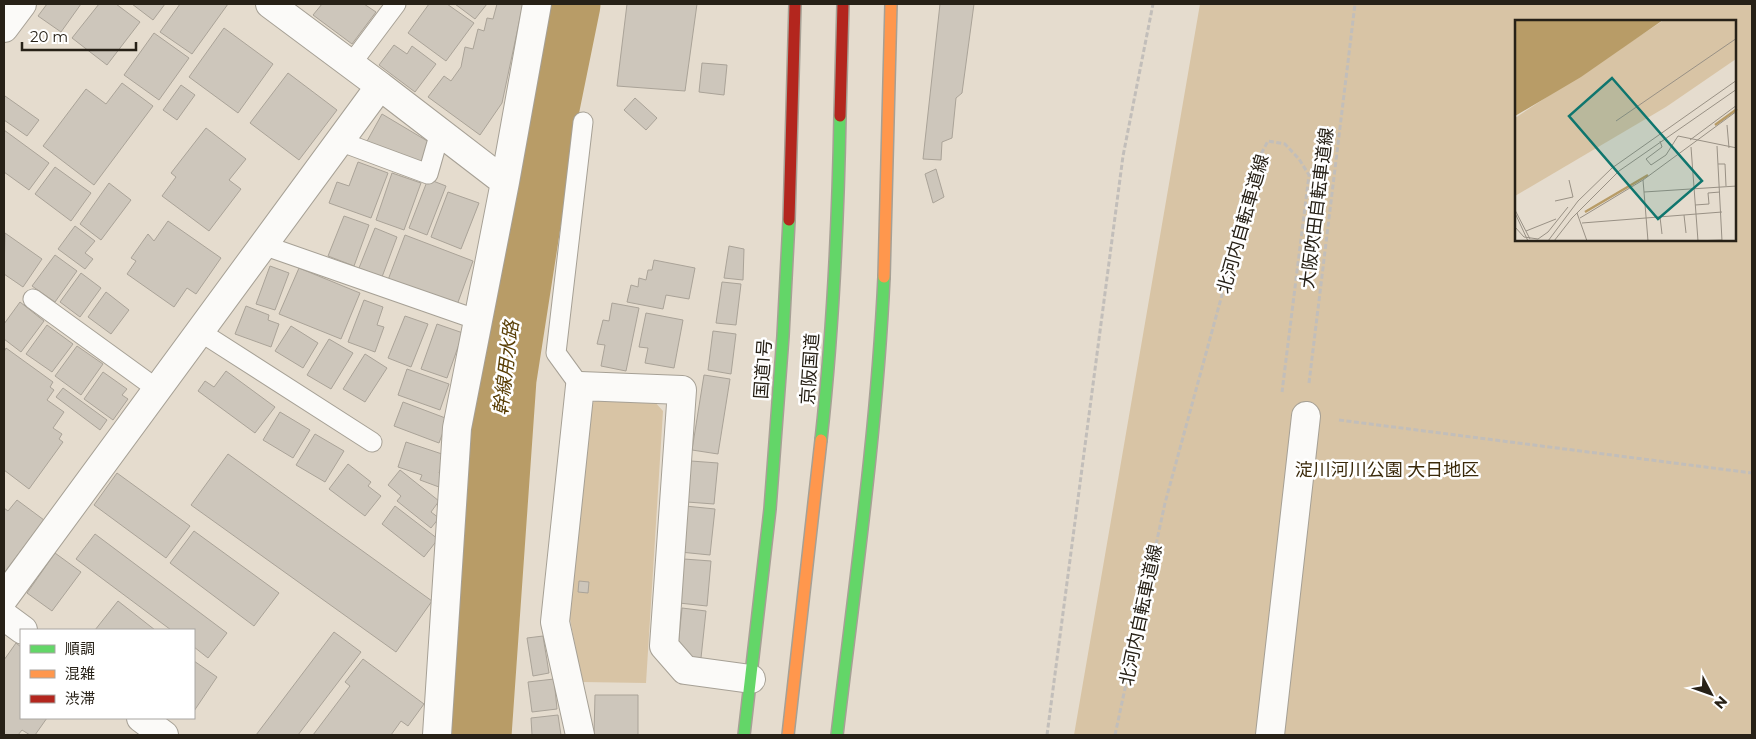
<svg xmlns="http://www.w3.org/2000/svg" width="1756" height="739" font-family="Montserrat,'Noto Sans JP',sans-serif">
<rect width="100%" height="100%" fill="#e5dcce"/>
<path fill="#d8c4a5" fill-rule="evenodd" d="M 1200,4 L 1752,4 L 1752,735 L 1074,735 ZM 1516,21 L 1735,21 L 1735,240 L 1516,240 Z
M 600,398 L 653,400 L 663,411 L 646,683 L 582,682 L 570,619 L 588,406 Z"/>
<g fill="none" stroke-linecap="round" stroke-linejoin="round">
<path stroke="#b89c67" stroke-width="69" d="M 477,735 L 502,379 L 542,122 L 566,4"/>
</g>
<path fill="#cdc6bb" stroke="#aaa398" d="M 47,4 L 81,4 L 61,32 L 38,16 Z
M 99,4 L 116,4 L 140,22 L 107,65 L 72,38 Z
M 132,4 L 165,4 L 153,20 Z
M 180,4 L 228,4 L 192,54 L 160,32 Z
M 322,4 L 364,4 L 376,12 L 352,44 L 313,15 Z
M 429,4 L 447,4 L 474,23 L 446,61 L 408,33 Z
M 455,4 L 487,4 L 475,19 Z
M 497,4 L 523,4 L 502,103 L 480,135 L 428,97 L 444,76 L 451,81 L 461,67 L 465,47 L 473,49 L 478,29 L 484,31 L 487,18 L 493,19 Z
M 627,4 L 697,4 L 685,91 L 617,86 Z
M 940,4 L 974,4 L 962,93 L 956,98 L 952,138 L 942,142 L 941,160 L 923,159 Z
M 224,28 L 273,64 L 238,113 L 189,77 Z
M 154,33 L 189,58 L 159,100 L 124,75 Z
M 394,45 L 407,54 L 412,46 L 436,64 L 415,92 L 379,65 Z
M 702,63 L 727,65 L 724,95 L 699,92 Z
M 288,73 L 337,110 L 299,160 L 250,123 Z
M 122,83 L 153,106 L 94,185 L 43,146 L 86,89 L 106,104 Z
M 181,85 L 195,95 L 177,120 L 163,110 Z
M 5,96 L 39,120 L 27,136 L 4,120 L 4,98 Z
M 635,98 L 657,118 L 646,130 L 624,110 Z
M 382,114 L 429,142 L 421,163 L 366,143 Z
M 206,128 L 246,159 L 229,180 L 241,189 L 209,231 L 162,196 L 176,177 L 171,173 Z
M 4,130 L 49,163 L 29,190 L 4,172 Z
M 358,162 L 388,173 L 371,218 L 329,203 L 337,182 L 349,186 Z
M 55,167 L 91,193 L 71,221 L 35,194 Z
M 936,169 L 944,197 L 933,203 L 925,174 Z
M 392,173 L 421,183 L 404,230 L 376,220 Z
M 428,179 L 446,186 L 427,235 L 409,228 Z
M 109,183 L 131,200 L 101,240 L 80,224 Z
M 448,192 L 479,203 L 461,249 L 431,237 Z
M 344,216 L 369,225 L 354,266 L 328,256 Z
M 168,221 L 221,258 L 196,294 L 187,288 L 174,307 L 127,274 L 136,261 L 131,258 L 148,234 L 154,241 Z
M 75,226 L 95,241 L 85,253 L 93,259 L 85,269 L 58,249 Z
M 375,228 L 397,237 L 382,277 L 359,268 Z
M 5,233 L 42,259 L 23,287 L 4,274 Z
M 405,235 L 473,261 L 457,305 L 388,280 Z
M 729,246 L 744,249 L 743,280 L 724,278 Z
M 55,255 L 77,271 L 55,302 L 32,286 Z
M 654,260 L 695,268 L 689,299 L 666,295 L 663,309 L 627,302 L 631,285 L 638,287 L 639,278 L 646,280 L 648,270 L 652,270 Z
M 270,266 L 289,273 L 275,310 L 256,304 Z
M 299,268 L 360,293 L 341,339 L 279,314 Z
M 81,273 L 101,288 L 80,317 L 60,302 Z
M 722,282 L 741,284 L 736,325 L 716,323 Z
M 106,292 L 129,310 L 111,334 L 88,317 Z
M 364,300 L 383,307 L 377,325 L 384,327 L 375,352 L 348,342 Z
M 20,302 L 44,321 L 21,352 L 4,339 L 4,324 Z
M 612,303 L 639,308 L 626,371 L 601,366 L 605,345 L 597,344 L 603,320 L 609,321 Z
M 246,306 L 269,315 L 268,320 L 279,324 L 271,347 L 235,334 Z
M 646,313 L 683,320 L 674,368 L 645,363 L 648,348 L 639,347 Z
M 405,316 L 428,324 L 411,367 L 388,358 Z
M 437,324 L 463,333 L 447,378 L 421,369 Z
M 47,325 L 73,344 L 52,372 L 26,354 Z
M 291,326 L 318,343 L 303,368 L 275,351 Z
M 713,331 L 736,334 L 731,374 L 708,370 Z
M 329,339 L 353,353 L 331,389 L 307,375 Z
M 77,346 L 103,364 L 81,395 L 55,376 Z
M 6,348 L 53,382 L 50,387 L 54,390 L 47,400 L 64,412 L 53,428 L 62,434 L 59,439 L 63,442 L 29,489 L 4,470 L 4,352 Z
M 365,354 L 387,368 L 365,402 L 343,389 Z
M 407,369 L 449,384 L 440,410 L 398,395 Z
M 226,371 L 275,407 L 255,433 L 198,391 L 205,381 L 214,387 Z
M 103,372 L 127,389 L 122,395 L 128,399 L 113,420 L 84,399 Z
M 704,375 L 730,379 L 718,454 L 692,450 Z
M 63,388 L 107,420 L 100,430 L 56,397 Z
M 403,402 L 448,419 L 439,443 L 394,426 Z
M 280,412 L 310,430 L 293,458 L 263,440 Z
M 315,434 L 344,451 L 325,482 L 296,465 Z
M 406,442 L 445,455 L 439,473 L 443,474 L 439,487 L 420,480 L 422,475 L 398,467 Z
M 228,454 L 432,601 L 396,652 L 191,505 Z
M 691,461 L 718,463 L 714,504 L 687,502 Z
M 348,464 L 371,482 L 368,486 L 381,496 L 365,516 L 329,489 Z
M 400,470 L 439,501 L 431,512 L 439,518 L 431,528 L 397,501 L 401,496 L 388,485 Z
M 117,473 L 190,526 L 166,558 L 94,505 Z
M 17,500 L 44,520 L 4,573 L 4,508 L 8,511 Z
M 395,506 L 438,539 L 424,557 L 382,524 Z
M 685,506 L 715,509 L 710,555 L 680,552 Z
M 194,531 L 279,593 L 254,626 L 170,563 Z
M 95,534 L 227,633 L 208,658 L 194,647 L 194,630 L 171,630 L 76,559 Z
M 55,553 L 81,572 L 52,611 L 27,593 Z
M 684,559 L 711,561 L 707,606 L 679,603 Z
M 579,581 L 589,582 L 588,593 L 578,592 Z
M 118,601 L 155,630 L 95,630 Z
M 682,608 L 706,611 L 701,658 L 677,656 Z
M 334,632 L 361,652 L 298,735 L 256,735 Z
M 543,636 L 549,673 L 533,676 L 527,638 Z
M 16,643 L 21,647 L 21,718 L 47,718 L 35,735 L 30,735 L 22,730 L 18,735 L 4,735 L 4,660 Z
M 363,659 L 424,704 L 408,726 L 401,721 L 391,735 L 313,735 L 350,686 L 345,682 Z
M 194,661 L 217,677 L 194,711 Z
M 554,679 L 557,709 L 532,712 L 528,682 Z
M 595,695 L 638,695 L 638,735 L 594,735 Z
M 558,715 L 561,735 L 532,735 L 531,718 Z"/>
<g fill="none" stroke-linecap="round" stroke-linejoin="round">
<defs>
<path id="lane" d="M 351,64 L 396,4
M 339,141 L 428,174 L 440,132
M 263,245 L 478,320
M 33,299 L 157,389
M 199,331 L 372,442
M 580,386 L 556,353 L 583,122"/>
<path id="street" d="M 4,28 L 22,4
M 380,86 L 505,182 L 457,428 L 437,735
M 505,182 L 537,4
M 4,598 L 380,86 L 270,4
M 4,616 L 23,630
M 141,718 L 164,735
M 580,735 L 555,622 L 580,386 L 682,390 L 664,646 L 685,670 L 751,679
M 1270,735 L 1306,416"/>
<path id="fast" d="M 821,440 C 833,332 838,224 840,116
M 744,735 L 770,509 L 783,336 L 789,220
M 837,735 C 855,583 877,430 884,277"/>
<path id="slow" d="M 884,277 L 891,4
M 788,735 L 821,440"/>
<path id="jam" d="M 840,116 L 843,4
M 789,220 L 795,4"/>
</defs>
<use href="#lane" stroke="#a6a095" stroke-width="21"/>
<use href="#street" stroke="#a6a095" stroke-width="30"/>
<use href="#fast" stroke="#a6a095" stroke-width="14"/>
<use href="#slow" stroke="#a6a095" stroke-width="14"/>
<use href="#jam" stroke="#a6a095" stroke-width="14"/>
<path stroke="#c2beba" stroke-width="3" stroke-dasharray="5 2.5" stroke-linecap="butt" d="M 1309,383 L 1355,4
M 1339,420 L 1752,473
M 1047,735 L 1123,156 L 1153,4
M 1115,735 L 1165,503 L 1260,156 L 1268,141 L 1285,144 L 1299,159 L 1309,175 L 1282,392"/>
<use href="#lane" stroke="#fbfaf8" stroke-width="19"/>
<use href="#street" stroke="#fbfaf8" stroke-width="28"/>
<use href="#fast" stroke="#63d668" stroke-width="11"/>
<use href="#slow" stroke="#ff974d" stroke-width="11"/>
<use href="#jam" stroke="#b3261e" stroke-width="11"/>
</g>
<g text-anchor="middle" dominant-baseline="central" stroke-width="5" stroke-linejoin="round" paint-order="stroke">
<g font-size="18" fill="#272117" stroke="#fff">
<text transform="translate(1317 208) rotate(-83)">大阪吹田自転車道線</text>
<text transform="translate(1243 224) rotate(-74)">北河内自転車道線</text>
<text transform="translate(763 369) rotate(-86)">国道1号</text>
<text transform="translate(810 369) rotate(-86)">京阪国道</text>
<text transform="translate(1141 615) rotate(-78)">北河内自転車道線</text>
</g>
<g font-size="18" fill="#3b2a0b" stroke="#fff">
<text x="1387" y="470">淀川河川公園 大日地区</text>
</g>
<g font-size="19" font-style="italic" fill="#593e05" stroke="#fff">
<text transform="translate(506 368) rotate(-83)">幹線用水路</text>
</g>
</g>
<g transform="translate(1515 20)">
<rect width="221" height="221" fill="#e5dcce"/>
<path d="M 149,0 L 221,0 L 221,39 L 151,87 L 0,176 L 0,98 Z" fill="#d8c4a5"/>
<path d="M 0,0 L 148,0 L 66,57 L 0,96 Z" fill="#b89c67"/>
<path fill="none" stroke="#b89c67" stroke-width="2.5" d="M 200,105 L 222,89M 70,192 L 133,155"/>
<path fill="none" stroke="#999185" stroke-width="1" d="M 101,101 L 222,18M 212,105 L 214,128M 163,116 L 222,128M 175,120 L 222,85M 145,121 L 147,127 L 131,139 L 136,145 L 151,135 L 163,116M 202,126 L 207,221M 176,127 L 183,221M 203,144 L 210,144 L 211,166M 129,172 L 128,160 L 222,91M 40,181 L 58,177 L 54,160M 180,185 L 194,184 L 193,173 L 205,172M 0,190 L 15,219M 0,193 L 13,221M 62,193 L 72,221M 169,195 L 171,213M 145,197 L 147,214M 65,198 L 128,160M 67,203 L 207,192M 0,207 L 9,217 L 23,219 L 33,212 L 53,187M 11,211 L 41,199M 33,221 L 63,181 L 97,148 L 222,60M 39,221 L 57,198 L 104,151 L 222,69M 133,221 L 129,172 L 222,166M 178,221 L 207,220"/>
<path fill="#0f766e" fill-opacity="0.15" stroke="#0f766e" stroke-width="2.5" d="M 97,58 L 187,161 L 143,199 L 54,96 Z"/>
<rect width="221" height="221" fill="none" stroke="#272117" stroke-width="2.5"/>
</g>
<rect width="1756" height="739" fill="none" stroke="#272117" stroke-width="10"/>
<rect x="20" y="629" width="175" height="90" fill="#ffffff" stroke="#a9a6a2"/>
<rect x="30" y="645" width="25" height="8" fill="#63d668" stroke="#a9a6a2"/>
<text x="65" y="654" font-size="15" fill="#272117">順調</text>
<rect x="30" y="670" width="25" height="8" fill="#ff974d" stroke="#a9a6a2"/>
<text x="65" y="679" font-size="15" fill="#272117">混雑</text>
<rect x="30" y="695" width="25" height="8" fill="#b3261e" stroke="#a9a6a2"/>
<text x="65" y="704" font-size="15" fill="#272117">渋滞</text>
<g transform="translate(1711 694) rotate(131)" stroke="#ffffff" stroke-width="4" paint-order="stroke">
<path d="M0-4L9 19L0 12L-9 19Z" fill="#272117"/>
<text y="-8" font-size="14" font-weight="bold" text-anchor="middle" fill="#272117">N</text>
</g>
<path d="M22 42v8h114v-8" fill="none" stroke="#272117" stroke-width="2.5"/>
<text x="30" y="42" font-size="15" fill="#272117" stroke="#ffffff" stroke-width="4" paint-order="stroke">20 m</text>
</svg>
